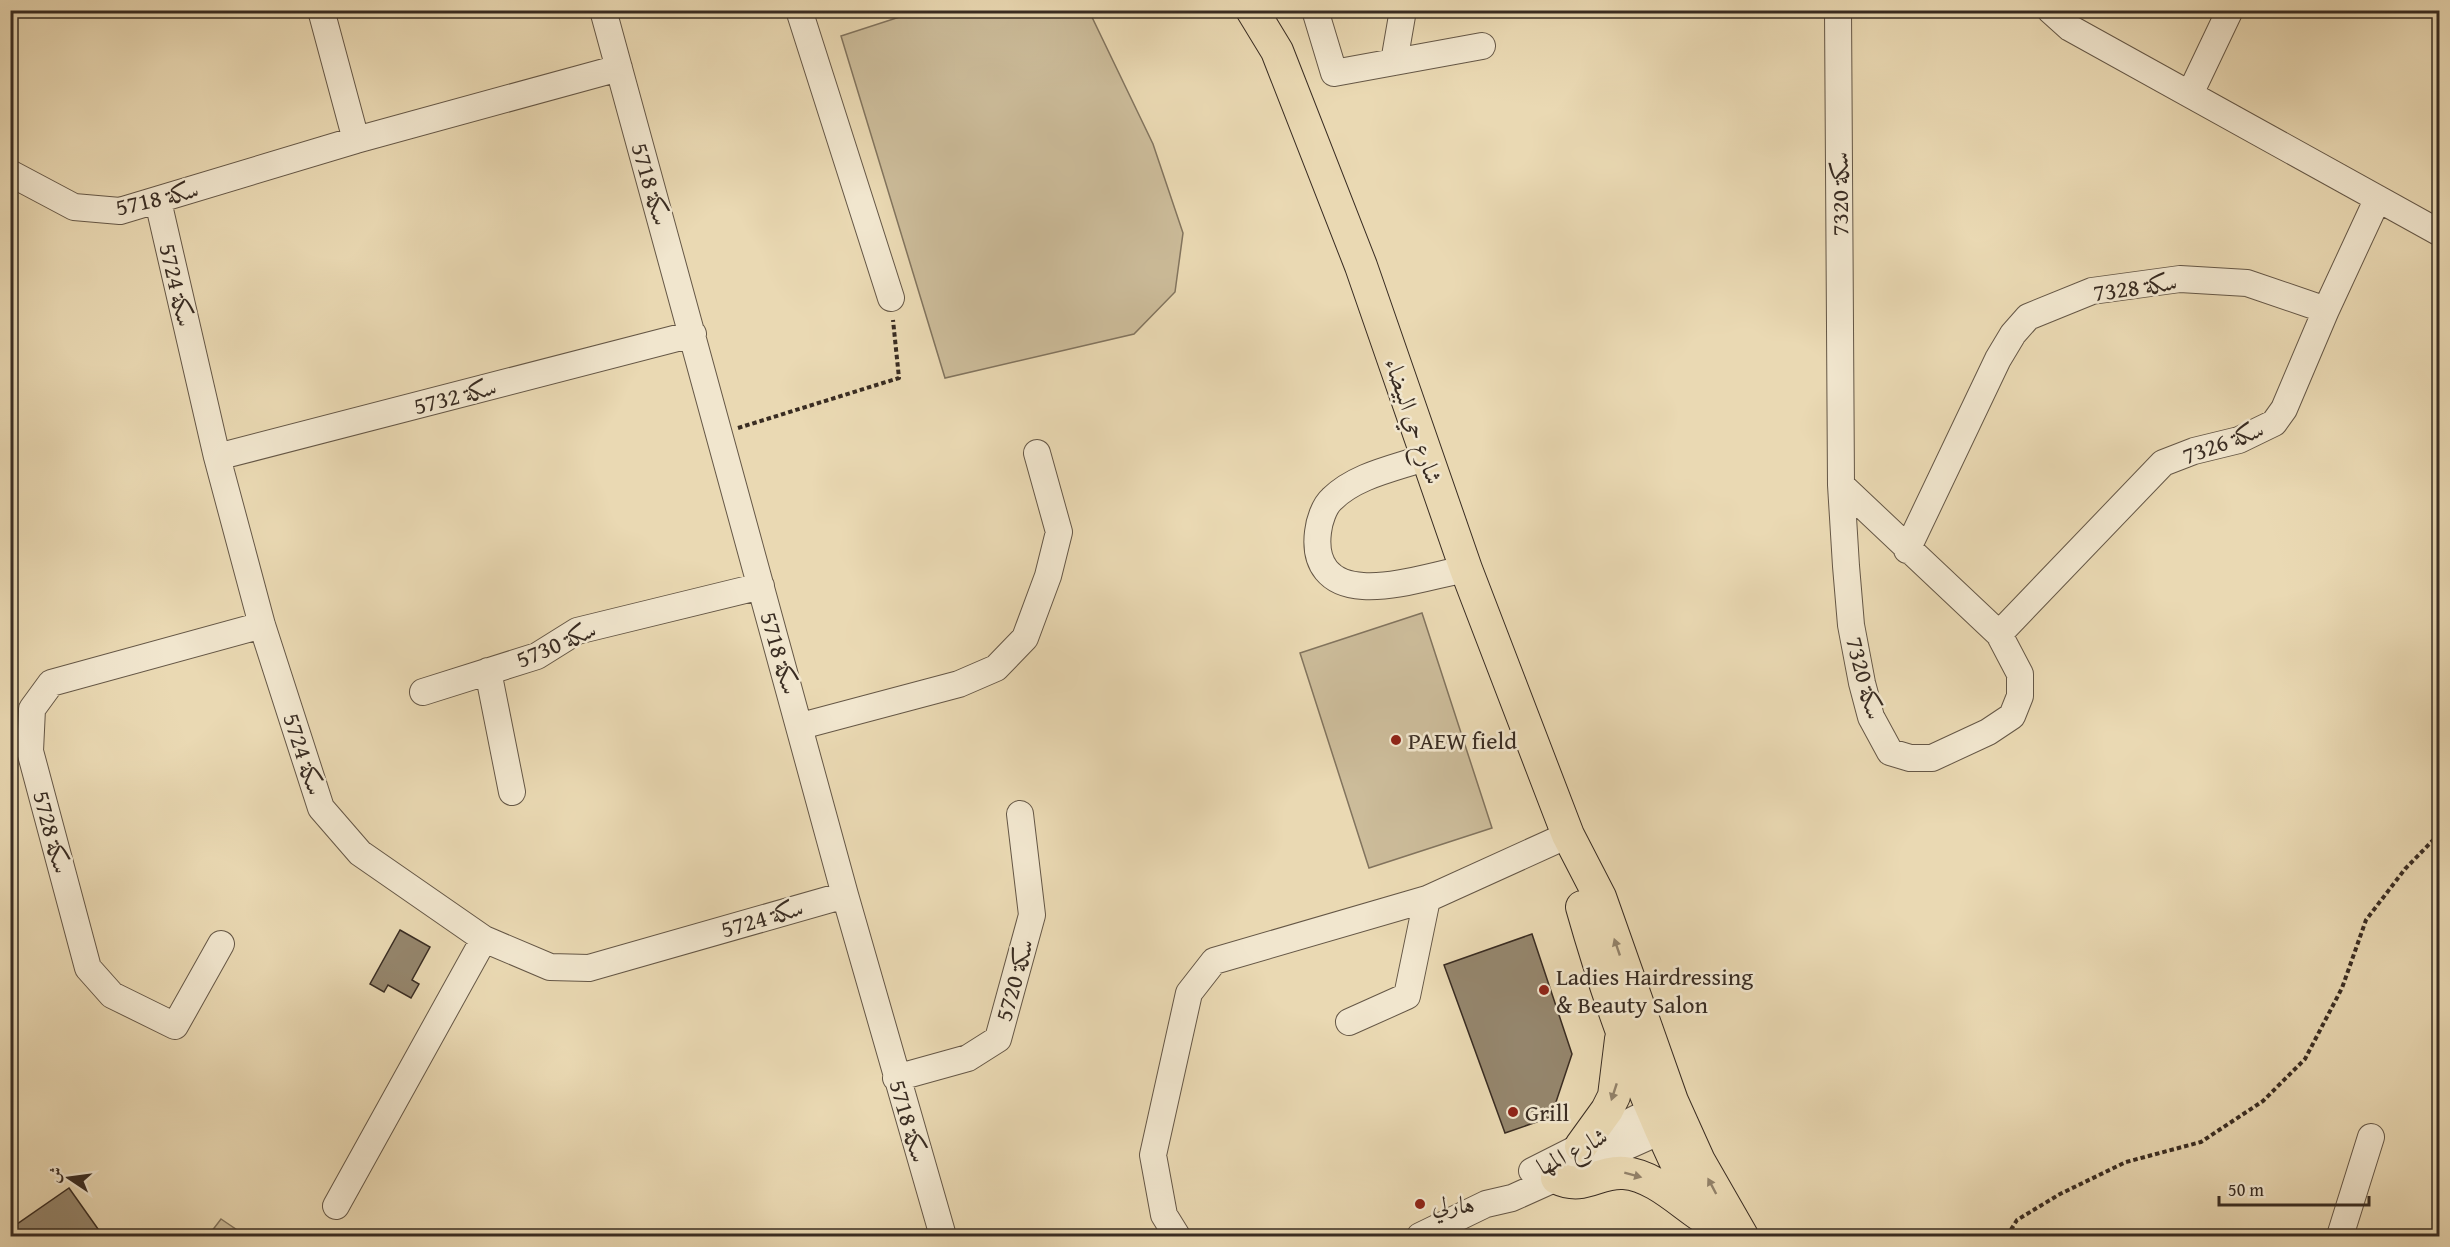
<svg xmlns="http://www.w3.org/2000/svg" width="2450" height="1247" font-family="'Gentium Book Plus',Amiri,serif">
<rect width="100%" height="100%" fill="#ead9b3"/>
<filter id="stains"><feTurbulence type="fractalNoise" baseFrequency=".00333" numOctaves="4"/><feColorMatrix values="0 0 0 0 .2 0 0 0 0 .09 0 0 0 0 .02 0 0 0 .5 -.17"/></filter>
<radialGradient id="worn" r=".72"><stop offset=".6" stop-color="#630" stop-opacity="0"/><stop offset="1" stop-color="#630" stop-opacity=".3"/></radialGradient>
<path fill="#ccbc9a" stroke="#82745e" stroke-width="1.5" d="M 921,10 L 1089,11 L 1153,144 L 1183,233 L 1175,292 L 1134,334 L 945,378 L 841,36 Z
M 1422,613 L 1492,828 L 1369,868 L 1300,653 Z
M 221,1219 L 246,1236 L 208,1236 Z"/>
<path fill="#95866d" stroke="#392c22" stroke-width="1.5" d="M 400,930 L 430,947 L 412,980 L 419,984 L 411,998 L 388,985 L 384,992 L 370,984 Z
M 1532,934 L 1572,1054 L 1551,1117 L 1505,1133 L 1444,965 Z
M 69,1188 L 103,1236 L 10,1236 L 10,1229 Z"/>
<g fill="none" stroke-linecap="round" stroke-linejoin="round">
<defs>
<path id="minor" d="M 321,10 L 356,140
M 603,10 L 845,895 L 943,1236
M 799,10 L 891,298
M 1315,10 L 1334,73 L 1482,46
M 1838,10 L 1841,485 L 1846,566 L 1851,625 L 1862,683 L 1871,717 L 1890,752 L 1910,758 L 1932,758 L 1988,732 L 2012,716 L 2020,696 L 2020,674 L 1999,634 L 1841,485
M 2050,10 L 2070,28 L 2440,233
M 1394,62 L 1403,10
M 2190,94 L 2230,10
M 10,173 L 74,207 L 120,211 L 356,140 L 619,68
M 158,201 L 217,457 L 262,625 L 321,808 L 360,853 L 484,939 L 550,967 L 589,968 L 845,895
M 217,457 L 693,334
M 1427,457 C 1396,468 1356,475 1332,499 C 1324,506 1319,522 1318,532 C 1314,564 1329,584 1363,586 C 1396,588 1434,575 1466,569
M 1907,550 L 1998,359 L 2013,334 L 2028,317 L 2092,291 L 2180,279 L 2247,283 L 2326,310
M 1999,634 L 2163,463 L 2194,451 L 2239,440 L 2274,423 L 2284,409 L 2326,310 L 2377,200
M 488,671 L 512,792
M 423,692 L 537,656 L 577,631 L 761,586
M 801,726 L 959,684 L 996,668 L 1025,638 L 1048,576 L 1059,532 L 1037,453
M 221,944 L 175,1026 L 112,995 L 88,968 L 30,751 L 32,709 L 51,683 L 262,625
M 1349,1022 L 1407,996 L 1427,899
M 896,1078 L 968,1058 L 998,1039 L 1032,915 L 1020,814
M 1532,1171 L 1637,1118 L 1656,1116 L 1671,1121
M 336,1206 L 484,939
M 1177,1236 L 1164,1215 L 1153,1155 L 1189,993 L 1214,961 L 1427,899 L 1568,835
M 1420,1236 L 1486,1204 L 1512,1198 L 1650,1136 L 1669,1113
M 2340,1236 L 2371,1137"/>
<path id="major" d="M 1252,10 L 1277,51 L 1361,266 L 1466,569 L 1568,835 L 1600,897 L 1672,1101 L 1699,1161 L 1742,1236
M 1582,907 C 1614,1020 1656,1133 1714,1236
M 1581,1146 L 1607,1110 L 1614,1096 L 1621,1039
M 1557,1178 C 1585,1191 1597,1171 1624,1173 C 1652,1175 1678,1200 1700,1215"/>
</defs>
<use href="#minor" stroke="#655746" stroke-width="28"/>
<use href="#major" stroke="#392c22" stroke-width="34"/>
<path stroke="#392c22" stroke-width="4" stroke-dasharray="4.5 3" stroke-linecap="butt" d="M 738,428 L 899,378 L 893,320
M 2007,1236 L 2017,1220 L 2060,1194 L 2126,1162 L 2201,1142 L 2263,1101 L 2305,1059 L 2342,988 L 2366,920 L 2405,869 L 2440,833"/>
<use href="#minor" stroke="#f1e6ce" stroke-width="26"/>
<use href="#major" stroke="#ead9b3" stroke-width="32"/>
</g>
<defs><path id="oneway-solid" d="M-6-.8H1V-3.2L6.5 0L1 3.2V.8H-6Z" transform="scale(1.5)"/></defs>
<g fill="#92826a">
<use href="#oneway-solid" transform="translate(1617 947) rotate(-109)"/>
<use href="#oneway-solid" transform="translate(1614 1092) rotate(108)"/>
<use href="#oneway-solid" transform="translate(1633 1175) rotate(15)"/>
<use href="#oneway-solid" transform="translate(1712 1186) rotate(-118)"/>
</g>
<g fill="#8f2418" stroke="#f1e6ce" stroke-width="2">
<circle cx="1396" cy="740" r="6"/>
<circle cx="1544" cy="990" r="6"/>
<circle cx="1513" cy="1112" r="6"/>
<circle cx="1420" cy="1204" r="6"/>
</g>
<g text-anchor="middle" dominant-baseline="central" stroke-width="5" stroke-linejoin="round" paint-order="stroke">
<g font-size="24" fill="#392c22" stroke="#f1e6ce">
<text transform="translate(651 184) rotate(74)">سكة 5718</text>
<text transform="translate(1839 194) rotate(-90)">سكة 7320</text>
<text transform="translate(157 198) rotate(-13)">سكة 5718</text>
<text transform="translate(177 285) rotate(77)">سكة 5724</text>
<text transform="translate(2135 287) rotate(-8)">سكة 7328</text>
<text transform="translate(455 396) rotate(-14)">سكة 5732</text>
<text transform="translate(1414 421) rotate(71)">شارع حي البيضاء</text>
<text transform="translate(2223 442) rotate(-20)">سكة 7326</text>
<text transform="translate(556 644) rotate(-23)">سكة 5730</text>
<text transform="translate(780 653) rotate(74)">سكة 5718</text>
<text transform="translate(1865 678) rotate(75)">سكة 7320</text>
<text transform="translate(304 754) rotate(72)">سكة 5724</text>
<text transform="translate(52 832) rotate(75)">سكة 5728</text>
<text transform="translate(762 918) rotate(-16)">سكة 5724</text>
<text transform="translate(1014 980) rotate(-74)">سكة 5720</text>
<text transform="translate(909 1121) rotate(74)">سكة 5718</text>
<text transform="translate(1572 1151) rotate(-27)">شارع المها</text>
</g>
<g font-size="24" fill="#392c22" stroke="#f1e6ce" text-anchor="start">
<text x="1408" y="740">PAEW field</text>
<text x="1556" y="976">Ladies Hairdressing<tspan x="1556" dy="28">&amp; Beauty Salon</tspan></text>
<text x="1525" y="1112">Grill</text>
<text x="1432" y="1204">هارلي</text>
</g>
</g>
<rect width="2450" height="1247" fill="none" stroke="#ead9b3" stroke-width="36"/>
<rect x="12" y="12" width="2426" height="1223" fill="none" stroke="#392c22" stroke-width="3"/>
<rect x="18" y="18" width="2414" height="1211" fill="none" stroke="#392c22" stroke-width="1.5"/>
<g transform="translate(69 1178) rotate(283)" stroke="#f1e6ce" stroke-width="4.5" paint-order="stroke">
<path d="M0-4.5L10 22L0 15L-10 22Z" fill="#392c22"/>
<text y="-9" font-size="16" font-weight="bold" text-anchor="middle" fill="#392c22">ش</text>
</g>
<path d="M2219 1196v9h150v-9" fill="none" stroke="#392c22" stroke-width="3"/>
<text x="2228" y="1196" font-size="18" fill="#392c22" stroke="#f1e6ce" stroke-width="4.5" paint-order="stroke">50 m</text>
<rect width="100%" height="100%" filter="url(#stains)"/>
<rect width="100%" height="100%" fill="url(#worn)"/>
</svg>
